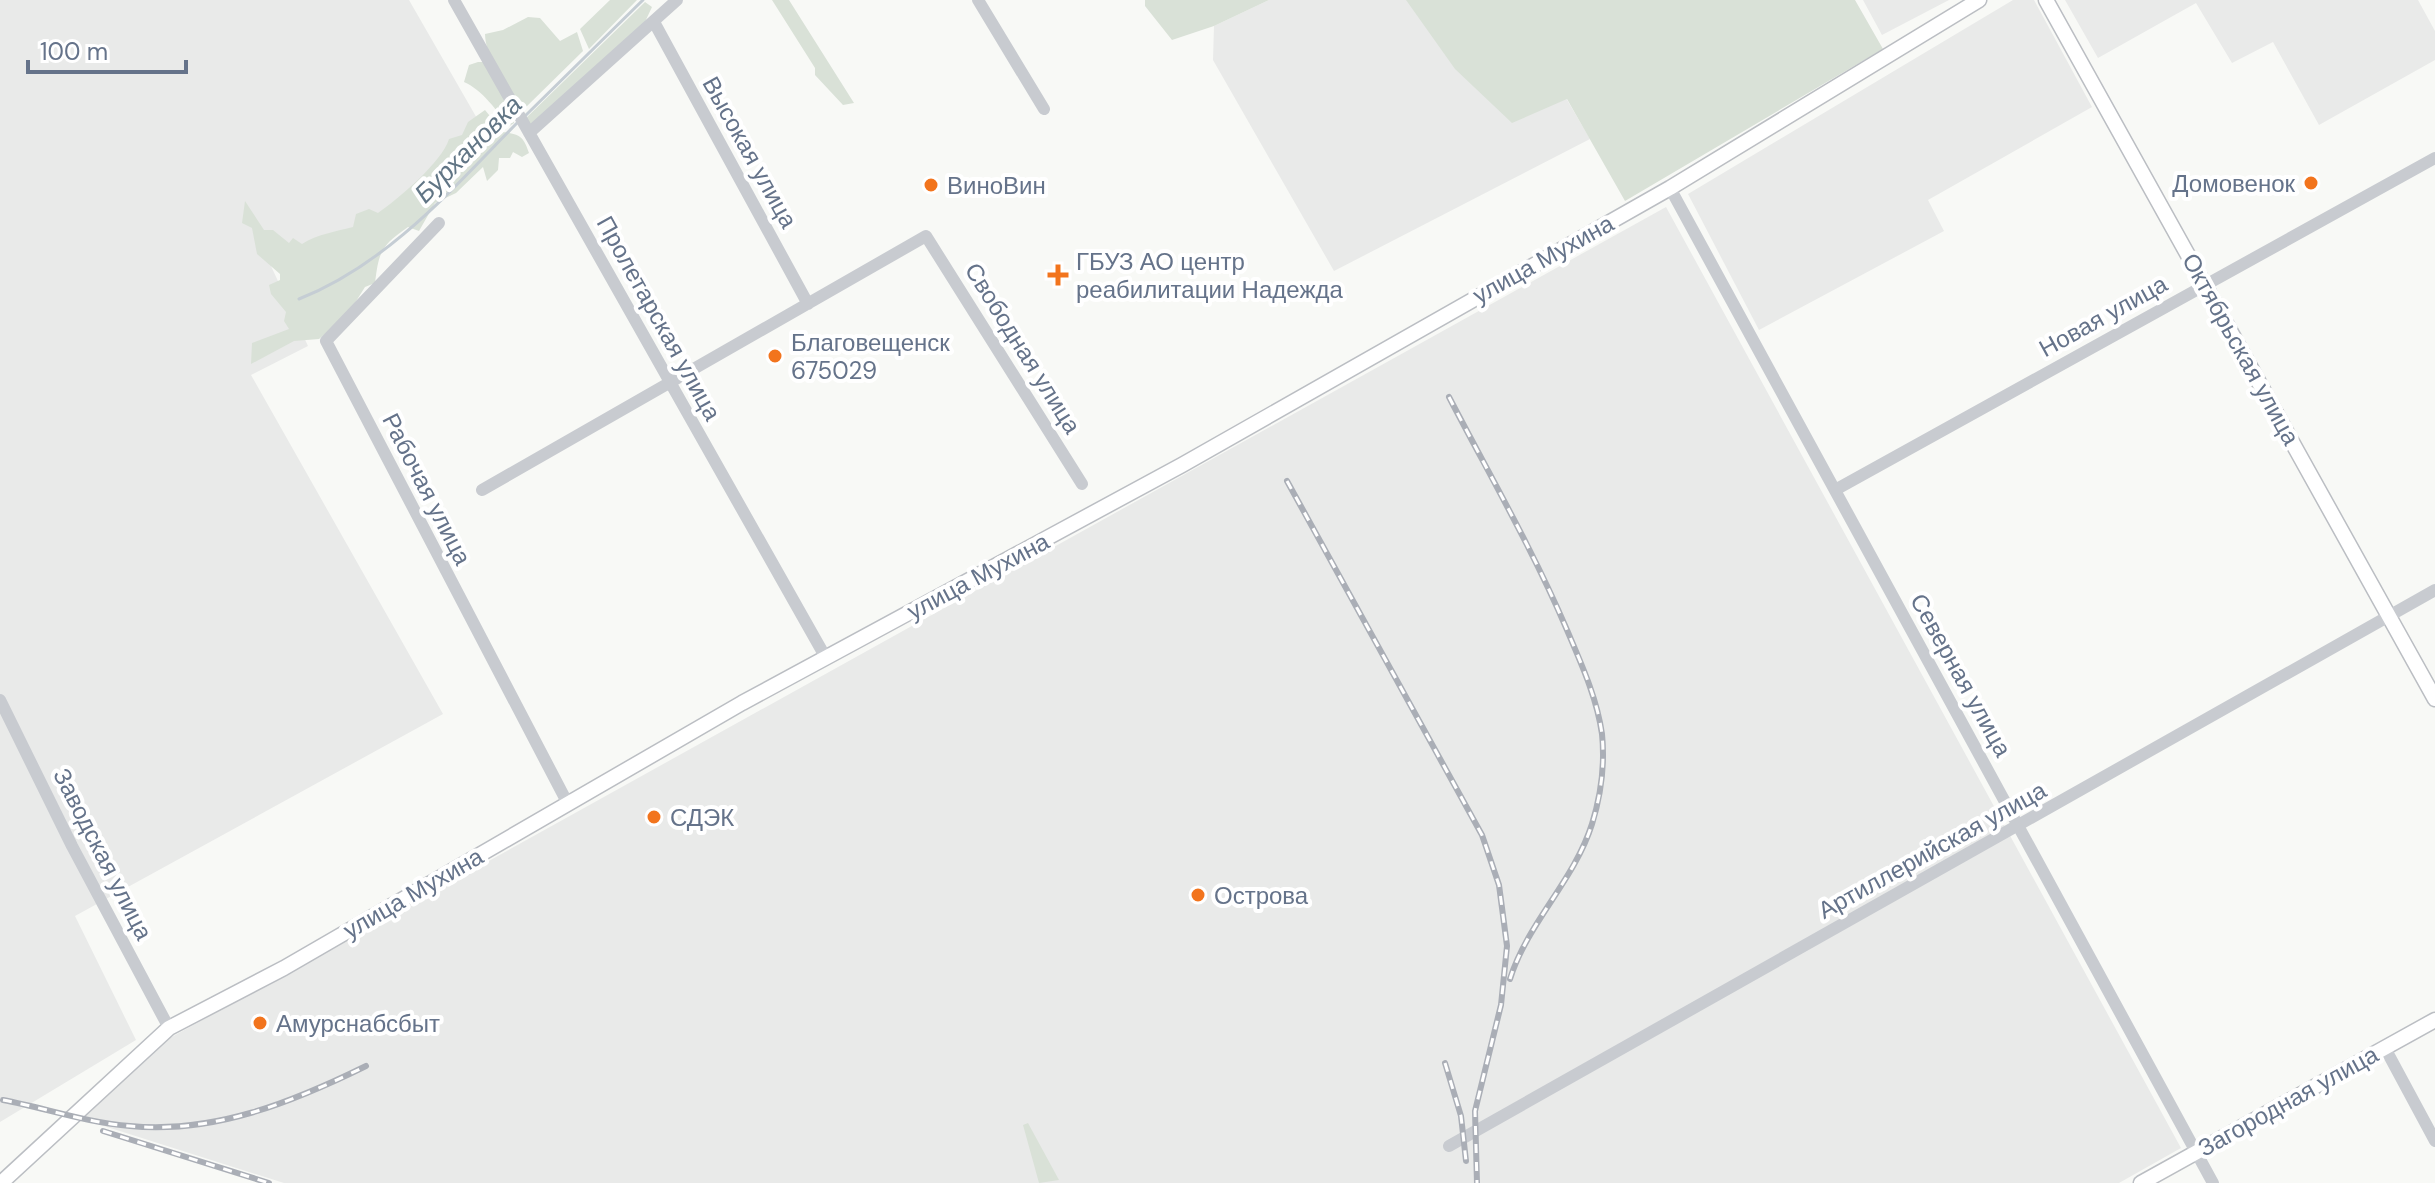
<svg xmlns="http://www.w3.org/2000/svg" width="2435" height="1183" font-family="'DM Sans',sans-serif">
<rect width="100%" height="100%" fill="#f8f9f6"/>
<path fill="#e9eae9" d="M 0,0 L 409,0 L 482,127 L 395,221 L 271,266 L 308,346 L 251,375 L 443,714 L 75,916 L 136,1040 L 0,1122 Z
M 1269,0 L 1407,0 L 1566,98 L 1590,139 L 1334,271 L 1213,60 L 1214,26 Z
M 1863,0 L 1949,0 L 1882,35 Z
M 2013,0 L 2034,0 L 2092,107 L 1928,200 L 1944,231 L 1759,330 L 1688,194 Z
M 2065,0 L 2418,0 L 2435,31 L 2435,60 L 2319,125 L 2273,42 L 2232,63 L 2196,3 L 2098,58 Z
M 1666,207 L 2181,1148 L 2119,1183 L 284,1183 L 82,1119 L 170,1038 Z"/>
<path fill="#d9e1d7" d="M 610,0 L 637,0 L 589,49 L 580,29 Z
M 772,0 L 789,0 L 854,103 L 843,105 L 815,75 L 815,68 Z
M 1145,0 L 1269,0 L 1214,26 L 1172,40 L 1145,6 Z
M 1406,0 L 1855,0 L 1883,49 L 1625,201 L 1567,99 L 1512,123 L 1455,69 Z
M 645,2 L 652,7 L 644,24 L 529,127 L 525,119 Z
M 528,17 L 540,18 L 560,41 L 577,32 L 583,51 L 523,110 C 509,85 486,63 485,34 L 503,30 Z
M 478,62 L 485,62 L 514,115 L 514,123 L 508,127 C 498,111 481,89 464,82 L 469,65 Z
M 485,110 L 503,132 C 520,134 524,137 529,153 L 522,157 L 513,152 L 510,158 L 499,158 L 498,170 L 487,181 L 483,167 L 456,193 L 435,203 L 419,231 L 408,227 C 381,246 379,251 375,283 L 365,287 L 348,314 L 319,339 L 294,341 L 251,364 L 252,343 L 289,329 L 284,321 L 286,312 L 271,294 L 269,285 L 280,280 L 280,274 L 257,254 L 252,228 L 242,223 L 245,201 L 264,230 L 273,230 L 289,243 L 293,238 L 302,244 C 318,234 334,232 353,227 L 356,214 L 369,209 L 378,213 C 398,199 442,162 449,139 L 462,135 L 468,122 Z
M 1028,1123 L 1059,1180 L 1039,1183 L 1023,1125 Z"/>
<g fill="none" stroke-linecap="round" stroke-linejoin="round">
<path stroke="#c5cdd4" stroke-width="3" d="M 524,117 L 643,0
M 299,299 C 388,264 453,188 518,122"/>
<defs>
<path id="major" d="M 2046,0 L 2435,699
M 1,1183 L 169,1028 L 284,968 L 742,703 L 1182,465 L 1670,188 L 1979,0
M 2141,1183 L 2435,1020"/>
</defs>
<use href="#major" stroke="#bbbec3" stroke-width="17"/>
<path stroke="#c8cbd0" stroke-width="12" d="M 454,0 L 826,658
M 978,0 L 1044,109
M 654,22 L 808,304
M 529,133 L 677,0
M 1670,188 L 2213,1183
M 439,223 L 326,341 L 567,802
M 482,490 L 926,236 L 1082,484
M 1835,490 L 2435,158
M 0,700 L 72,846 L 169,1028
M 2385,1048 L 2435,1141
M 1449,1146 L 2435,590"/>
<use href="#major" stroke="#fff" stroke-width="14"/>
<defs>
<path id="rail" d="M 1449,397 C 1489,474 1533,550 1567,630 C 1581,663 1597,698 1602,734 C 1605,764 1601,795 1592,824 C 1574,881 1528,922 1510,979
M 1287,481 L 1482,835 L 1499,885 L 1507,946 L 1501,1005 L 1475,1111 L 1477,1183
M 1445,1063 L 1461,1116 L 1466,1161
M 3,1100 C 45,1108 88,1123 130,1126 C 214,1134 293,1102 366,1066
M 103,1131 L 269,1183"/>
</defs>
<use href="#rail" stroke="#aaaeb6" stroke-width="6"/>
<use href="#rail" stroke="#fff" stroke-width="3" stroke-dasharray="9" stroke-linecap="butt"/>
</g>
<g fill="#f2741d" stroke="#fff" stroke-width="3">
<circle cx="2311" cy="183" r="8"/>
<circle cx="931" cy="185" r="8"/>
<path d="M1054 263h8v8h8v8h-8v8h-8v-8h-8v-8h8z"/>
<circle cx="775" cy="356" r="8"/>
<circle cx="654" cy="817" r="8"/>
<circle cx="1198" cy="895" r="8"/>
<circle cx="260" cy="1023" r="8"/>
</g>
<g text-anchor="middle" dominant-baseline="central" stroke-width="8" stroke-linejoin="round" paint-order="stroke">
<g font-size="24" fill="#65738a" stroke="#fff">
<text transform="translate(750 152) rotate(61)">Высокая улица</text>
<text transform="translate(1543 259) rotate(-29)">улица Мухина</text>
<text transform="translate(2103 316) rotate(-29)">Новая улица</text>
<text transform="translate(659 318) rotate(61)">Пролетарская улица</text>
<text transform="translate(1023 348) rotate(58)">Свободная улица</text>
<text transform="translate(2241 349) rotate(61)">Октябрьская улица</text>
<text transform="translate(427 489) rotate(63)">Рабочая улица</text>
<text transform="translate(978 576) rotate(-28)">улица Мухина</text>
<text transform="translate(1961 675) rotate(61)">Северная улица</text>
<text transform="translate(1932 850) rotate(-29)">Артиллерийская улица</text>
<text transform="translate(103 854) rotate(63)">Заводская улица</text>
<text transform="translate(413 893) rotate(-30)">улица Мухина</text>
<text transform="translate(2288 1101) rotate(-29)">Загородная улица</text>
</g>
<g font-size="24" fill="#65738a" stroke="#fff" text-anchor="start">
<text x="2295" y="183" text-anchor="end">Домовенок</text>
<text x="947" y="185">ВиноВин</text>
<text x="1076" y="261">ГБУЗ АО центр<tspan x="1076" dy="28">реабилитации Надежда</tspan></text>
<text x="791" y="342">Благовещенск<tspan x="791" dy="28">675029</tspan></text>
<text x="670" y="817">СДЭК</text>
<text x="1214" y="895">Острова</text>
<text x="276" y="1023">Амурснабсбыт</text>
</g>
<g font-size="26" font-style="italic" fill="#617585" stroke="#fff">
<text transform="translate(468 149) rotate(-45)">Бурхановка</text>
</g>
</g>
<path d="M28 60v12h158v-12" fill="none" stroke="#65738a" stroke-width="4"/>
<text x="40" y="60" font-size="24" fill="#65738a" stroke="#ffffff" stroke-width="6" paint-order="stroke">100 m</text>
</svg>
